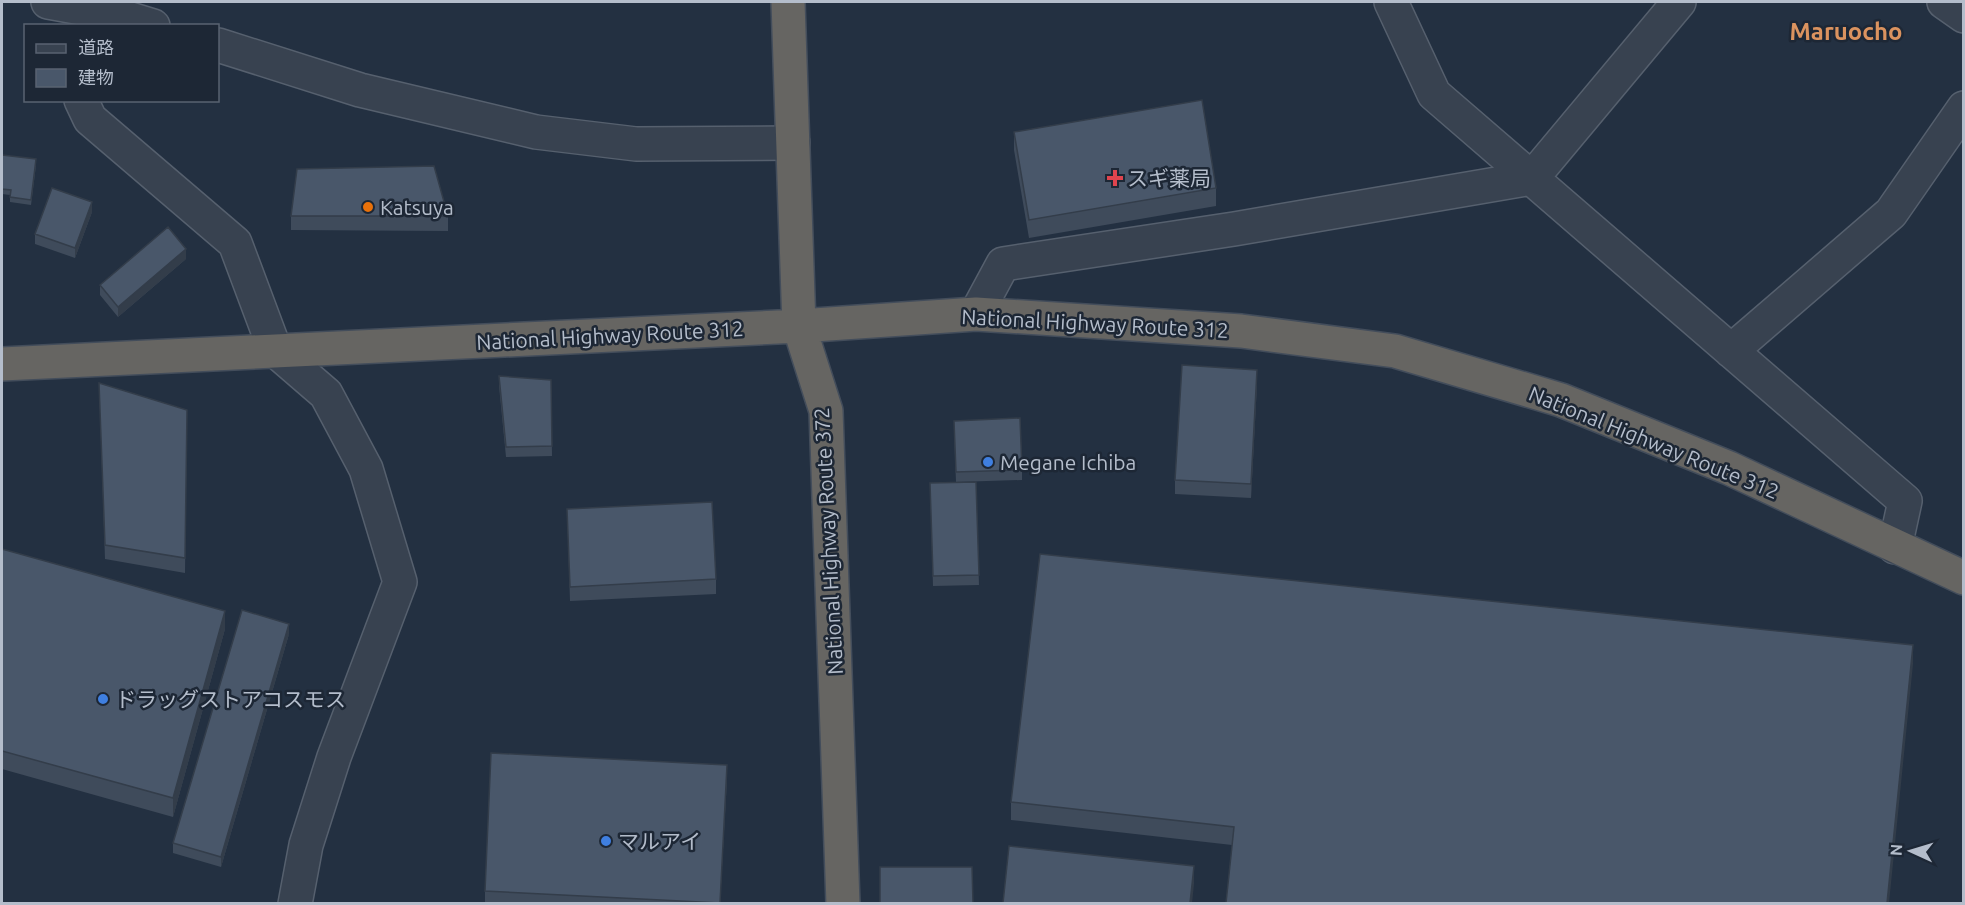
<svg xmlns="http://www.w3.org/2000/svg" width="1965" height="905" font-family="Ubuntu,'Noto Sans JP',sans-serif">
<rect width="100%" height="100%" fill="#233041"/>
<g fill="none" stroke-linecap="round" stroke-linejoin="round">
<defs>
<path id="minor" d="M 48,2 L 114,14 L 153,26
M 1391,2 L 1434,94 L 1905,501 L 1895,547
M 1944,2 L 1964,16
M 218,45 L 360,90 L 536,132 L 636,144 L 793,143
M 81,100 L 90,119 L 235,243 L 275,350 L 326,394 L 366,469 L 400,582 L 334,757 L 306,845 L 295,904
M 976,314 L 1003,264 L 1234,229 L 1532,178 L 1679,2
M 1731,351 L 1891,213 L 1964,108"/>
<path id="trunk" d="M 788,2 L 799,326 L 826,411 L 843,904
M 2,364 L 799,326 L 976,314 L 1241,331 L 1395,351 L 1561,400 L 1729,468 L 1964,578"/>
</defs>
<use href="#minor" stroke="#56606e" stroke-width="36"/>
<use href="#trunk" stroke="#434d5b" stroke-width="36"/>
<use href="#minor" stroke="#384250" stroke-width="33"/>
<use href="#trunk" stroke="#666562" stroke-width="33"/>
</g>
<path fill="#3f4b5b" d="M 1014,132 L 1216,188 L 1216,206 L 1029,238 L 1014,150 Z
M 2,155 L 36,165 L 31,205 L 10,202 L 10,195 L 2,194 Z
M 92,212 L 75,258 L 35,244 L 35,234 Z
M 291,216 L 448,216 L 448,231 L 291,230 Z
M 186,259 L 118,317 L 100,295 L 100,285 Z
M 499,376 L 551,380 L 552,456 L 506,457 L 499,386 Z
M 99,383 L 187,410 L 185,573 L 105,559 Z
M 1257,384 L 1251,498 L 1175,494 L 1175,480 Z
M 954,431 L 1022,470 L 1022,480 L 956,482 Z
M 976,482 L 979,585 L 933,586 L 930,483 Z
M 567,509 L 716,579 L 716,594 L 570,601 Z
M 2,549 L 225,629 L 173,817 L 2,769 Z
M 289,634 L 221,867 L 173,853 L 173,843 Z
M 1913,664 L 1232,845 L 1011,820 L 1011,802 Z
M 727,779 L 720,903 L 485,903 L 485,891 Z"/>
<path fill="#333d4a" d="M 92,202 L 92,212 L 75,258 L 75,248 Z
M 186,249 L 186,259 L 118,317 L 118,307 Z
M 1257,370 L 1257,384 L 1251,498 L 1251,484 Z
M 225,611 L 225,629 L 173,817 L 173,798 Z
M 289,624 L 289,634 L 221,867 L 221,857 Z
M 1913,645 L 1913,664 L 1889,903 L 1887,903 Z
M 727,765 L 727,779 L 720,903 Z
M 1194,866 L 1194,884 L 1192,903 L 1190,903 Z"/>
<path fill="#49576a" stroke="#333d4a" stroke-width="1.5" d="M 1202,100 L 1216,188 L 1029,220 L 1014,132 Z
M 2,155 L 36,159 L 31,200 L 10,197 L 11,190 L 2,189 Z
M 434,166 L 448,216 L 291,216 L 297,169 Z
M 52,188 L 92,202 L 75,248 L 35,234 Z
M 168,227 L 186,249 L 118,307 L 100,285 Z
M 1182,365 L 1257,370 L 1251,484 L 1175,480 Z
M 499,376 L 551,380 L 552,446 L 506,447 Z
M 99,383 L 187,410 L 185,558 L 105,545 Z
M 1020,418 L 1022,470 L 956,472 L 954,421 Z
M 976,482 L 979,575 L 933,576 L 930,483 Z
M 712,502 L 716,579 L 570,587 L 567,509 Z
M 2,549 L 225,611 L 173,798 L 2,751 Z
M 1040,554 L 1913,645 L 1887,903 L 1226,903 L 1234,827 L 1011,802 Z
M 242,610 L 289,624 L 221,857 L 173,843 Z
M 491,753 L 727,765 L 720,903 L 485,891 Z
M 1009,846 L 1194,866 L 1190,903 L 1003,903 Z
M 880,867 L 972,867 L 973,903 L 880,903 Z"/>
<path fill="#e0444e" stroke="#1d2735" stroke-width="2" d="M1112 169h6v6h6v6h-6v6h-6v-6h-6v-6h6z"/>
<circle fill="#e8710a" stroke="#1d2735" stroke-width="2" cx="368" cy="207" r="6"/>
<g fill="#3f7fe0" stroke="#1d2735" stroke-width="2">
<circle cx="988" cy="462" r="6"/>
<circle cx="103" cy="699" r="6"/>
<circle cx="606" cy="841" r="6"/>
</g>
<g text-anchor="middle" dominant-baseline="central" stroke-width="5" stroke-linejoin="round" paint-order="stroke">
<g font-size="21" fill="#b4bdcb" stroke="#1d2735" text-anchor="start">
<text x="1127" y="178">スギ薬局</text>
<text x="380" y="207">Katsuya</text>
<text x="1000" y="462">Megane Ichiba</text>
<text x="115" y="699">ドラッグストアコスモス</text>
<text x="618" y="841">マルアイ</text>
</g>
<g font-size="21" fill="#b4bdcb" stroke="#1d2735">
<text transform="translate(1095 323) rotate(3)">National Highway Route 312</text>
<text transform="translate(610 335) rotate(-3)">National Highway Route 312</text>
<text transform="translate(1654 442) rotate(22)">National Highway Route 312</text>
<text transform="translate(828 541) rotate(-93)">National Highway Route 372</text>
</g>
<g font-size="24" font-weight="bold" fill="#db935f" stroke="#1d2735">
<text x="1846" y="31">Maruocho</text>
</g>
</g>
<rect width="1965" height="905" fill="none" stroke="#b4bdcb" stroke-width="6"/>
<rect x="24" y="24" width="195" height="78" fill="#1d2735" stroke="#596371" stroke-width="1.5"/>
<rect x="36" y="44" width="30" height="9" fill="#384250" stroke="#596371" stroke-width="1.5"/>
<text x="78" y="54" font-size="18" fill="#b4bdcb">道路</text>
<rect x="36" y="69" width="30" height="18" fill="#49576a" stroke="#596371" stroke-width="1.5"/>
<text x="78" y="84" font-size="18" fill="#b4bdcb">建物</text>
<g transform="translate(1911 851) rotate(274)" stroke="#1d2735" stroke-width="4.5" paint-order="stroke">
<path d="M0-4.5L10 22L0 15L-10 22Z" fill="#b4bdcb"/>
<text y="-9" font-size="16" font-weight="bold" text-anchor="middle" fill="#b4bdcb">N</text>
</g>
</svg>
